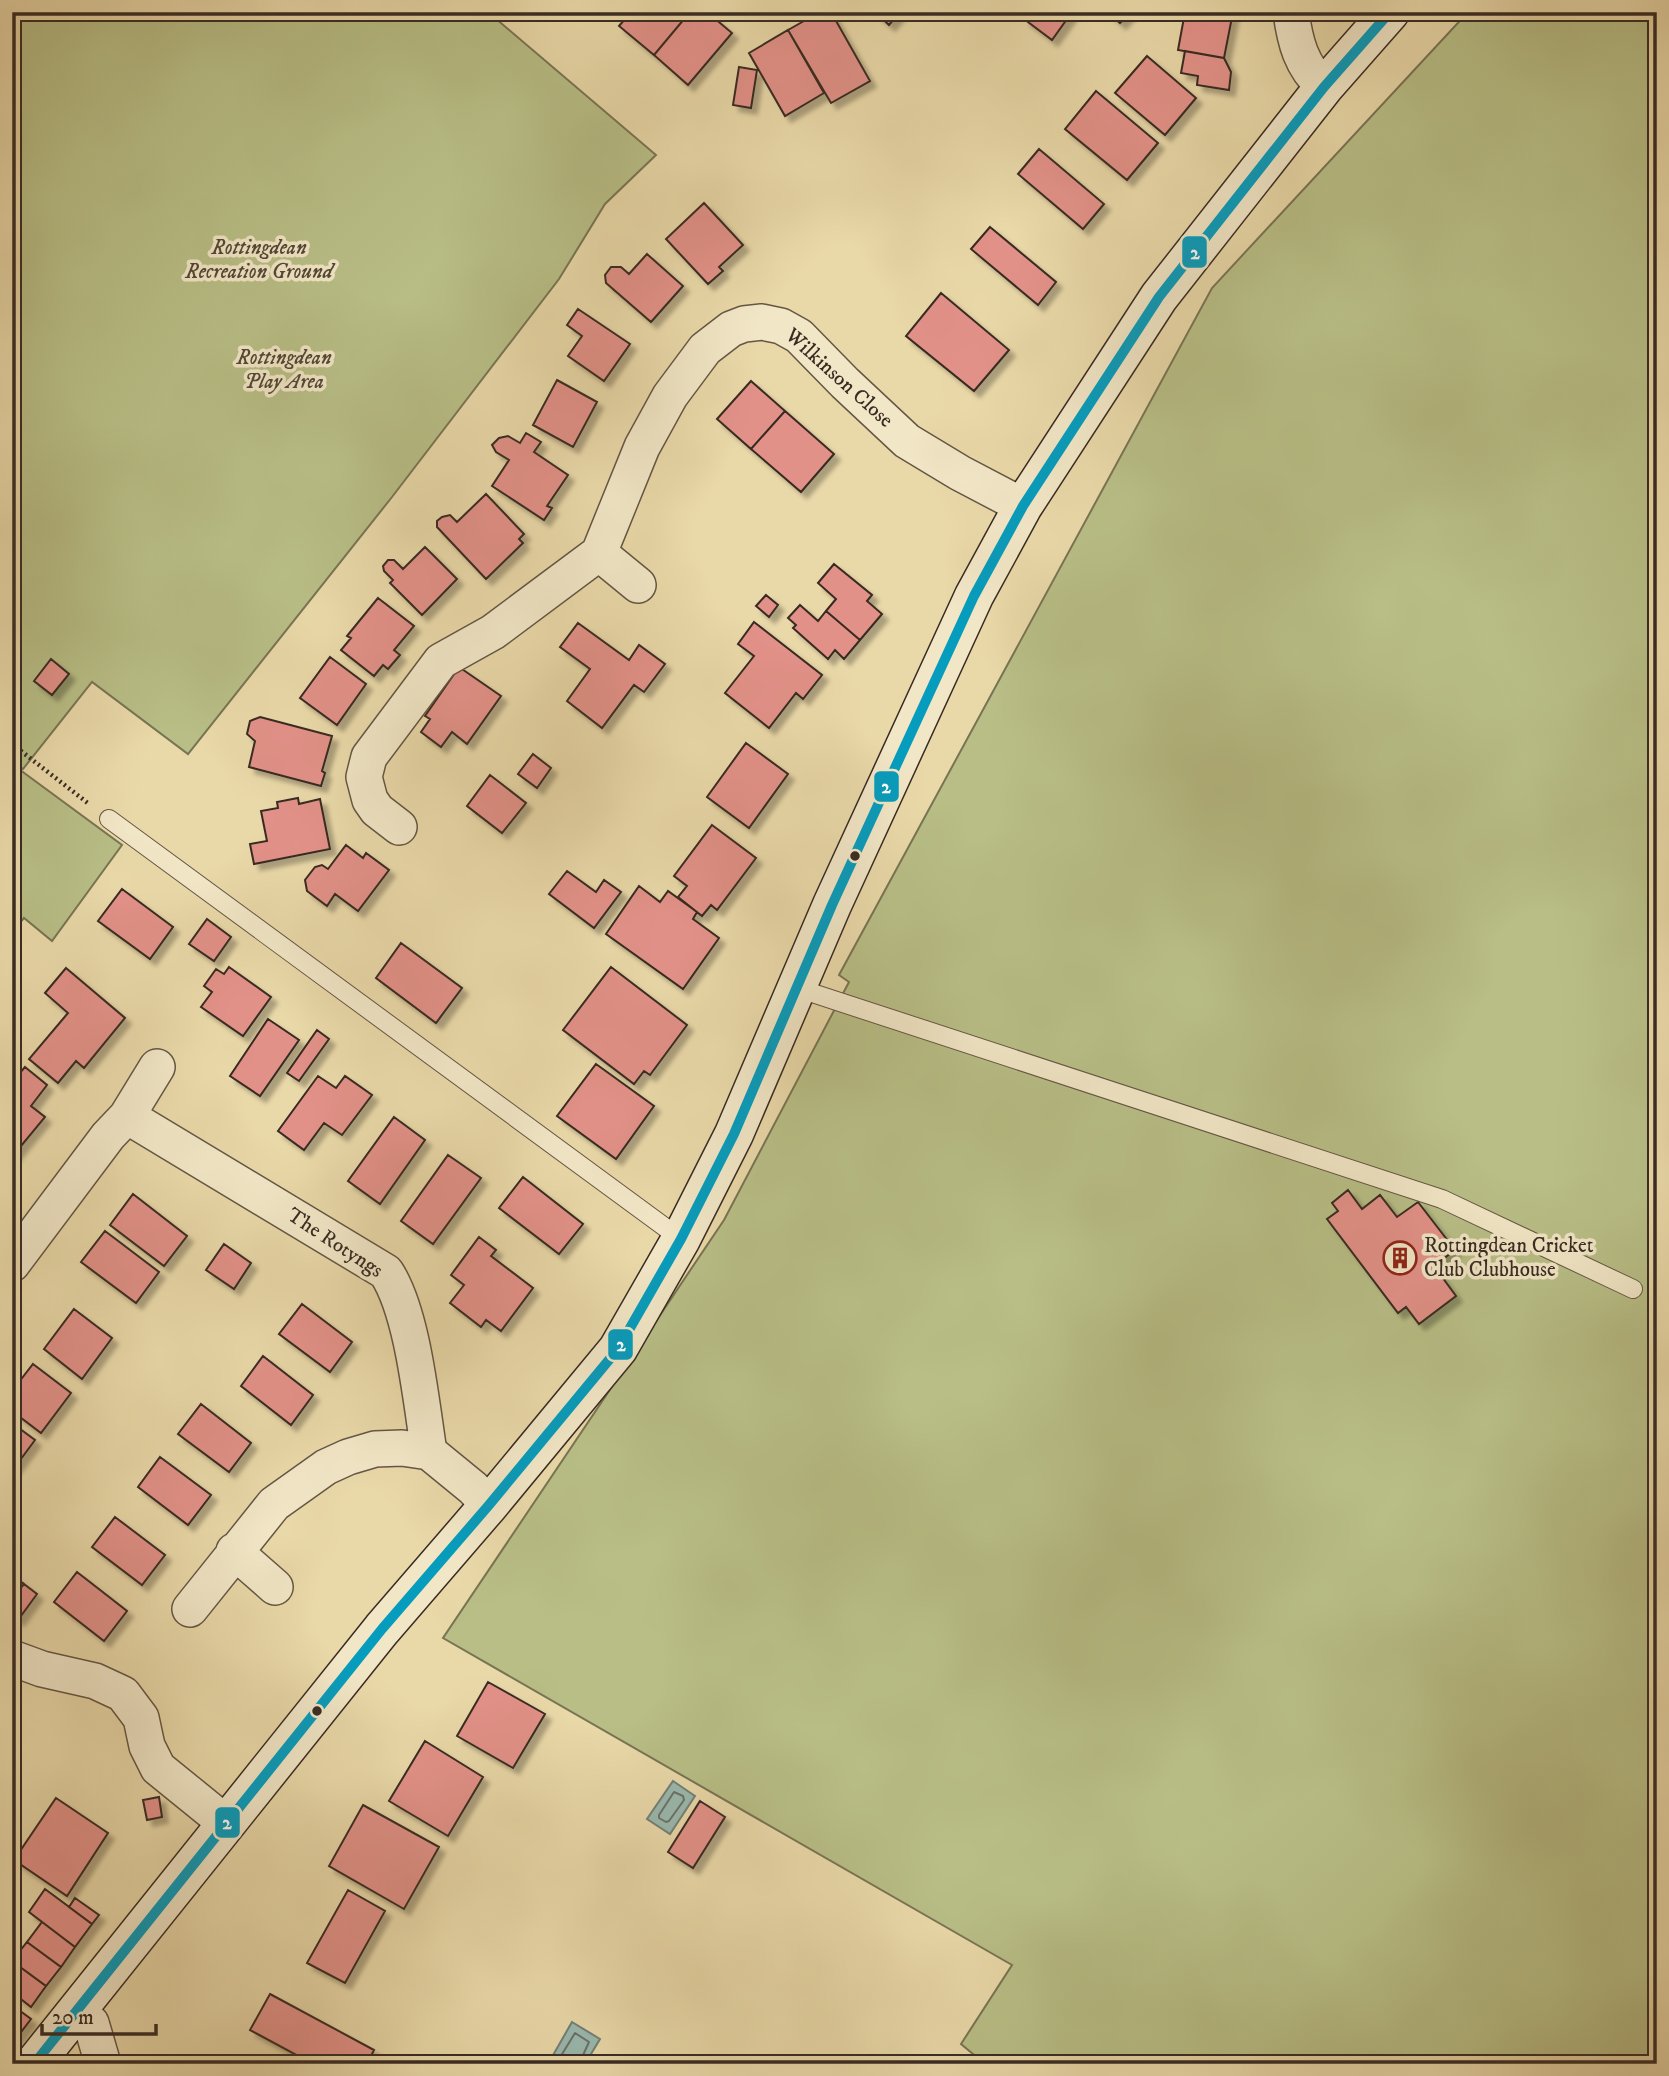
<svg xmlns="http://www.w3.org/2000/svg" width="1669" height="2076" font-family="'IM FELL DW Pica',serif">
<defs>
<filter id="shadow"><feDropShadow dx="6" dy="6" stdDeviation="2" flood-color="#0004"/></filter>
</defs>
<rect width="100%" height="100%" fill="#e9d8a8"/>
<filter id="stains"><feTurbulence type="fractalNoise" baseFrequency=".00286" numOctaves="4"/><feColorMatrix values="0 0 0 0 .2 0 0 0 0 .09 0 0 0 0 .02 0 0 0 .5 -.17"/></filter>
<radialGradient id="worn" r=".72"><stop offset=".6" stop-color="#630" stop-opacity="0"/><stop offset="1" stop-color="#630" stop-opacity=".3"/></radialGradient>
<path fill="#b8be86" stroke="#787454" stroke-width="2" d="M 12,12 L 488,12 L 656,155 L 605,204 L 559,279 L 392,497 L 188,754 L 92,682 L 23,769 L 12,762 Z
M 1468,12 L 1657,12 L 1657,2064 L 985,2064 L 961,2044 L 1012,1965 L 443,1638 L 724,1220 L 849,982 L 839,975 L 1212,288 Z
M 12,764 L 122,845 L 52,941 L 24,918 L 12,933 Z"/>
<path fill="#99b9af" stroke="#738077" stroke-width="2" d="M 673,1781 L 695,1796 L 670,1834 L 647,1819 Z
M 572,2022 L 600,2039 L 585,2064 L 548,2064 Z"/>
<g fill="none" stroke-linecap="round" stroke-linejoin="round">
<path stroke="#697269" stroke-width="2" d="M 674,1792 L 683,1796 L 684,1800 L 669,1821 L 666,1822 L 659,1818 L 659,1815 Z
M 556,2064 L 575,2033 L 589,2042 L 579,2064"/>
</g>
<path fill="#e29188" stroke="#392b23" stroke-width="2" filter="url(#shadow)" d="M 631,12 L 690,12 L 654,55 L 619,26 Z
M 690,12 L 707,12 L 732,33 L 688,85 L 654,55 Z
M 820,12 L 831,12 L 870,81 L 831,103 L 788,30 Z
M 875,12 L 900,12 L 889,25 Z
M 1028,12 L 1072,12 L 1052,40 L 1024,19 Z
M 1108,12 L 1130,12 L 1120,23 Z
M 1185,12 L 1233,12 L 1224,58 L 1178,50 Z
M 788,30 L 824,93 L 785,116 L 749,53 Z
M 1185,51 L 1224,58 L 1231,72 L 1229,90 L 1197,85 L 1198,76 L 1181,73 Z
M 1147,56 L 1196,98 L 1165,135 L 1115,93 Z
M 739,67 L 757,70 L 751,108 L 733,105 Z
M 1096,91 L 1158,143 L 1127,180 L 1065,129 Z
M 1039,149 L 1104,204 L 1083,229 L 1018,174 Z
M 704,203 L 743,245 L 719,267 L 723,271 L 708,284 L 666,239 Z
M 990,227 L 1056,282 L 1038,305 L 971,249 Z
M 647,254 L 683,286 L 651,322 L 606,283 L 605,275 L 611,267 L 621,267 L 629,274 Z
M 941,293 L 1009,350 L 974,391 L 906,336 Z
M 578,309 L 630,344 L 604,381 L 568,356 L 582,336 L 567,325 Z
M 557,380 L 597,402 L 573,447 L 533,425 Z
M 751,381 L 785,411 L 751,449 L 717,419 Z
M 785,411 L 834,454 L 801,492 L 751,449 Z
M 526,433 L 541,442 L 534,452 L 568,475 L 547,506 L 552,508 L 544,520 L 492,486 L 509,460 L 496,452 L 492,445 L 499,438 L 508,436 L 520,443 Z
M 486,494 L 524,534 L 519,539 L 523,543 L 486,579 L 437,527 L 437,521 L 442,517 L 450,515 L 457,522 Z
M 425,547 L 457,579 L 422,615 L 390,583 L 393,580 L 384,571 L 383,566 L 388,560 L 394,560 L 403,569 Z
M 834,564 L 872,595 L 867,601 L 882,614 L 860,640 L 826,611 L 836,599 L 818,583 Z
M 766,595 L 778,605 L 769,617 L 756,606 Z
M 378,598 L 414,626 L 394,650 L 400,655 L 388,669 L 383,665 L 374,676 L 341,650 L 351,638 L 347,636 Z
M 800,605 L 818,621 L 826,611 L 860,640 L 844,659 L 835,650 L 828,659 L 793,628 L 796,625 L 788,618 Z
M 754,622 L 822,675 L 803,699 L 796,693 L 769,728 L 725,693 L 754,656 L 738,644 Z
M 578,623 L 629,660 L 639,645 L 665,664 L 644,692 L 634,685 L 602,728 L 567,701 L 590,669 L 560,647 Z
M 330,657 L 366,684 L 337,725 L 300,698 Z
M 51,659 L 69,674 L 52,695 L 34,681 Z
M 459,667 L 501,696 L 467,744 L 452,732 L 441,747 L 421,732 L 430,719 L 425,716 Z
M 260,717 L 332,736 L 322,771 L 325,773 L 321,786 L 249,767 L 255,741 L 247,734 L 250,721 Z
M 746,743 L 788,774 L 749,828 L 707,797 Z
M 533,754 L 551,768 L 537,788 L 518,774 Z
M 490,775 L 526,803 L 502,833 L 467,806 Z
M 298,798 L 299,804 L 320,799 L 330,849 L 254,864 L 250,844 L 267,841 L 261,811 L 278,808 L 277,802 Z
M 712,825 L 756,858 L 717,910 L 711,905 L 702,916 L 678,897 L 687,886 L 674,876 Z
M 346,845 L 363,858 L 366,853 L 389,870 L 358,911 L 335,894 L 327,906 L 307,891 L 305,880 L 315,867 L 322,865 L 328,869 Z
M 567,871 L 596,892 L 604,880 L 621,892 L 594,928 L 549,894 Z
M 639,886 L 660,902 L 668,891 L 697,912 L 693,919 L 719,938 L 683,989 L 606,934 Z
M 122,889 L 173,927 L 150,959 L 98,921 Z
M 207,919 L 231,937 L 214,961 L 189,944 Z
M 401,943 L 462,988 L 436,1023 L 376,978 Z
M 229,967 L 271,997 L 243,1036 L 201,1007 L 212,992 L 204,986 L 216,969 L 224,974 Z
M 611,967 L 687,1025 L 650,1075 L 644,1071 L 634,1084 L 563,1030 Z
M 66,968 L 125,1018 L 84,1068 L 76,1061 L 58,1083 L 29,1059 L 68,1013 L 45,993 Z
M 268,1019 L 299,1040 L 260,1096 L 230,1076 Z
M 317,1030 L 329,1039 L 299,1081 L 287,1073 Z
M 596,1064 L 654,1106 L 616,1159 L 557,1116 Z
M 25,1067 L 47,1085 L 31,1106 L 45,1117 L 12,1157 L 12,1082 Z
M 318,1076 L 336,1088 L 345,1076 L 372,1095 L 342,1135 L 324,1123 L 304,1150 L 278,1131 Z
M 394,1117 L 425,1140 L 380,1204 L 348,1181 Z
M 448,1155 L 481,1178 L 433,1244 L 401,1221 Z
M 523,1177 L 583,1224 L 559,1254 L 499,1208 Z
M 1348,1190 L 1362,1209 L 1380,1195 L 1397,1217 L 1418,1202 L 1455,1250 L 1434,1266 L 1456,1296 L 1419,1324 L 1406,1307 L 1398,1313 L 1327,1219 L 1338,1211 L 1332,1203 Z
M 133,1194 L 187,1236 L 164,1266 L 110,1225 Z
M 105,1231 L 159,1272 L 136,1303 L 81,1262 Z
M 479,1237 L 496,1250 L 491,1256 L 533,1288 L 501,1331 L 486,1320 L 481,1327 L 450,1303 L 464,1285 L 451,1275 Z
M 224,1244 L 251,1263 L 234,1289 L 206,1270 Z
M 302,1304 L 352,1342 L 330,1372 L 279,1334 Z
M 74,1309 L 112,1338 L 82,1379 L 44,1349 Z
M 263,1356 L 313,1395 L 291,1425 L 241,1386 Z
M 33,1364 L 71,1393 L 41,1433 L 12,1411 L 12,1391 Z
M 201,1404 L 251,1443 L 229,1472 L 178,1434 Z
M 12,1423 L 35,1440 L 12,1471 Z
M 160,1457 L 211,1495 L 188,1525 L 138,1487 Z
M 115,1517 L 165,1555 L 142,1585 L 92,1547 Z
M 77,1572 L 127,1611 L 104,1641 L 54,1602 Z
M 12,1575 L 24,1584 L 12,1599 Z
M 24,1584 L 37,1594 L 18,1620 L 12,1615 L 12,1599 Z
M 488,1682 L 545,1714 L 513,1768 L 457,1736 Z
M 425,1741 L 483,1777 L 448,1836 L 389,1801 Z
M 159,1797 L 162,1817 L 147,1820 L 143,1800 Z
M 56,1798 L 108,1833 L 67,1896 L 14,1860 Z
M 700,1801 L 725,1817 L 693,1868 L 668,1852 Z
M 363,1805 L 439,1847 L 404,1909 L 329,1866 Z
M 45,1889 L 92,1924 L 75,1947 L 29,1912 Z
M 348,1890 L 385,1911 L 345,1983 L 307,1963 Z
M 75,1898 L 99,1915 L 92,1924 L 69,1907 Z
M 42,1922 L 75,1947 L 61,1967 L 27,1942 Z
M 27,1942 L 61,1967 L 46,1986 L 12,1961 Z
M 12,1961 L 46,1986 L 31,2007 L 12,1992 Z
M 270,1994 L 374,2050 L 367,2064 L 313,2064 L 250,2030 Z
M 12,2005 L 31,2019 L 12,2044 Z"/>
<g fill="none" stroke-linecap="round" stroke-linejoin="round">
<defs>
<path id="service" d="M 109,819 L 681,1239
M 797,988 L 1442,1199 L 1633,1289"/>
<path id="minor" d="M 1291,12 C 1295,42 1301,66 1324,87
M 599,553 L 638,585
M 399,827 L 377,810 L 370,800 L 364,777 L 369,757 L 441,661 L 493,632 L 599,553 L 642,447 L 670,396 L 705,349 L 731,329 L 744,324 L 762,322 L 781,326 L 799,336 L 845,383 L 907,441 L 960,473 L 1023,506
M 127,1116 L 157,1067
M 12,1264 L 108,1136 L 127,1116 L 386,1272 C 413,1313 421,1402 429,1452
M 234,1551 L 275,1587
M 190,1609 L 274,1504 L 326,1467 L 348,1457 L 375,1449 L 402,1448 L 429,1452 L 473,1488 L 489,1505
M 12,1658 L 42,1669 L 95,1681 L 123,1694 L 141,1718 L 147,1746 L 158,1768 L 227,1824
M 76,2011 L 91,2023 L 103,2064"/>
<path id="secondary" d="M 34,2064 L 382,1629 L 489,1505 L 618,1349 L 681,1239 L 734,1134 L 832,905 L 974,596 L 1023,506 L 1159,297 L 1324,87 L 1390,12"/>
</defs>
<use href="#service" stroke="#655644" stroke-width="20"/>
<use href="#minor" stroke="#655644" stroke-width="38"/>
<use href="#secondary" stroke="#392b23" stroke-width="41"/>
<path stroke="#392b23" stroke-width="4.5" stroke-dasharray="2 3.5" stroke-linecap="butt" d="M 12,744 L 89,804"/>
<use href="#service" stroke="#f1e6c6" stroke-width="18"/>
<use href="#minor" stroke="#f1e6c6" stroke-width="35"/>
<use href="#secondary" stroke="#f1e6c6" stroke-width="38"/>
<defs>
<path id="bus-1" d="M 34,2064 L 382,1629 L 489,1505 L 618,1349 L 681,1239 L 734,1134 L 832,905 L 974,596 L 1023,506 L 1159,297 L 1324,87 L 1390,12"/>
</defs>
<use href="#bus-1" stroke="#f1e6c6" stroke-width="16"/>
<use href="#bus-1" stroke="#069cbd" stroke-width="10"/>
</g>
<defs>
<symbol id="building-ring" viewBox="-11 -11 22 22"><circle r="9.5" fill="#f1e6c6" stroke="#8f2418" stroke-width="1.5"/><path d="M-4-6H4V6H1V3H-1V6H-4ZM-2.5-4.3h1.7v1.8h-1.7ZM.8-4.3h1.7v1.8H.8ZM-2.5-1h1.7V.8h-1.7ZM.8-1h1.7V.8H.8Z" fill="#8f2418"/></symbol>
</defs>
<g fill-rule="evenodd">
<use href="#building-ring" x="1381" y="1239" width="38" height="38"/>
</g>
<g fill="#392b23" stroke="#f1e6c6" stroke-width="2.5">
<circle cx="855" cy="856" r="6"/>
<circle cx="317" cy="1711" r="6"/>
</g>
<g text-anchor="middle" dominant-baseline="central" stroke-width="7" stroke-linejoin="round" paint-order="stroke">
<g font-size="21" font-style="italic" fill="#524837" stroke="#f1e6c6">
<text x="259" y="248">Rottingdean<tspan x="259" dy="24">Recreation Ground</tspan></text>
<text x="284" y="358">Rottingdean<tspan x="284" dy="24">Play Area</tspan></text>
</g>
<g font-size="21" fill="#392b23" stroke="#f1e6c6">
<text transform="translate(839 378) rotate(42)">Wilkinson Close</text>
<text transform="translate(335 1243) rotate(33)">The Rotyngs</text>
</g>
<g font-size="21" fill="#392b23" stroke="#f1e6c6" text-anchor="start">
<text x="1424" y="1246">Rottingdean Cricket<tspan x="1424" dy="24">Club Clubhouse</tspan></text>
</g>
</g>
<g stroke="#f1e6c6" stroke-width="2.5">
<rect x="1181" y="235" width="27" height="34" rx="7" fill="#069cbd"/>
<rect x="873" y="770" width="27" height="33" rx="7" fill="#069cbd"/>
<rect x="607" y="1328" width="27" height="33" rx="7" fill="#069cbd"/>
<rect x="214" y="1806" width="27" height="33" rx="7" fill="#069cbd"/>
</g>
<g font-size="19" text-anchor="middle" font-weight="bold" fill="#fff">
<text x="1195" y="259">2</text>
<text x="886" y="793">2</text>
<text x="621" y="1351">2</text>
<text x="227" y="1829">2</text>
</g>
<rect width="1669" height="2076" fill="none" stroke="#e9d8a8" stroke-width="42"/>
<rect x="14" y="14" width="1641" height="2048" fill="none" stroke="#392b23" stroke-width="3.5"/>
<rect x="21" y="21" width="1627" height="2034" fill="none" stroke="#392b23" stroke-width="2"/>
<path d="M42 2024v10h114v-10" fill="none" stroke="#392b23" stroke-width="3.5"/>
<text x="52" y="2024" font-size="21" fill="#392b23" stroke="#f1e6c6" stroke-width="5" paint-order="stroke">20 m</text>
<rect width="100%" height="100%" filter="url(#stains)"/>
<rect width="100%" height="100%" fill="url(#worn)"/>
</svg>
